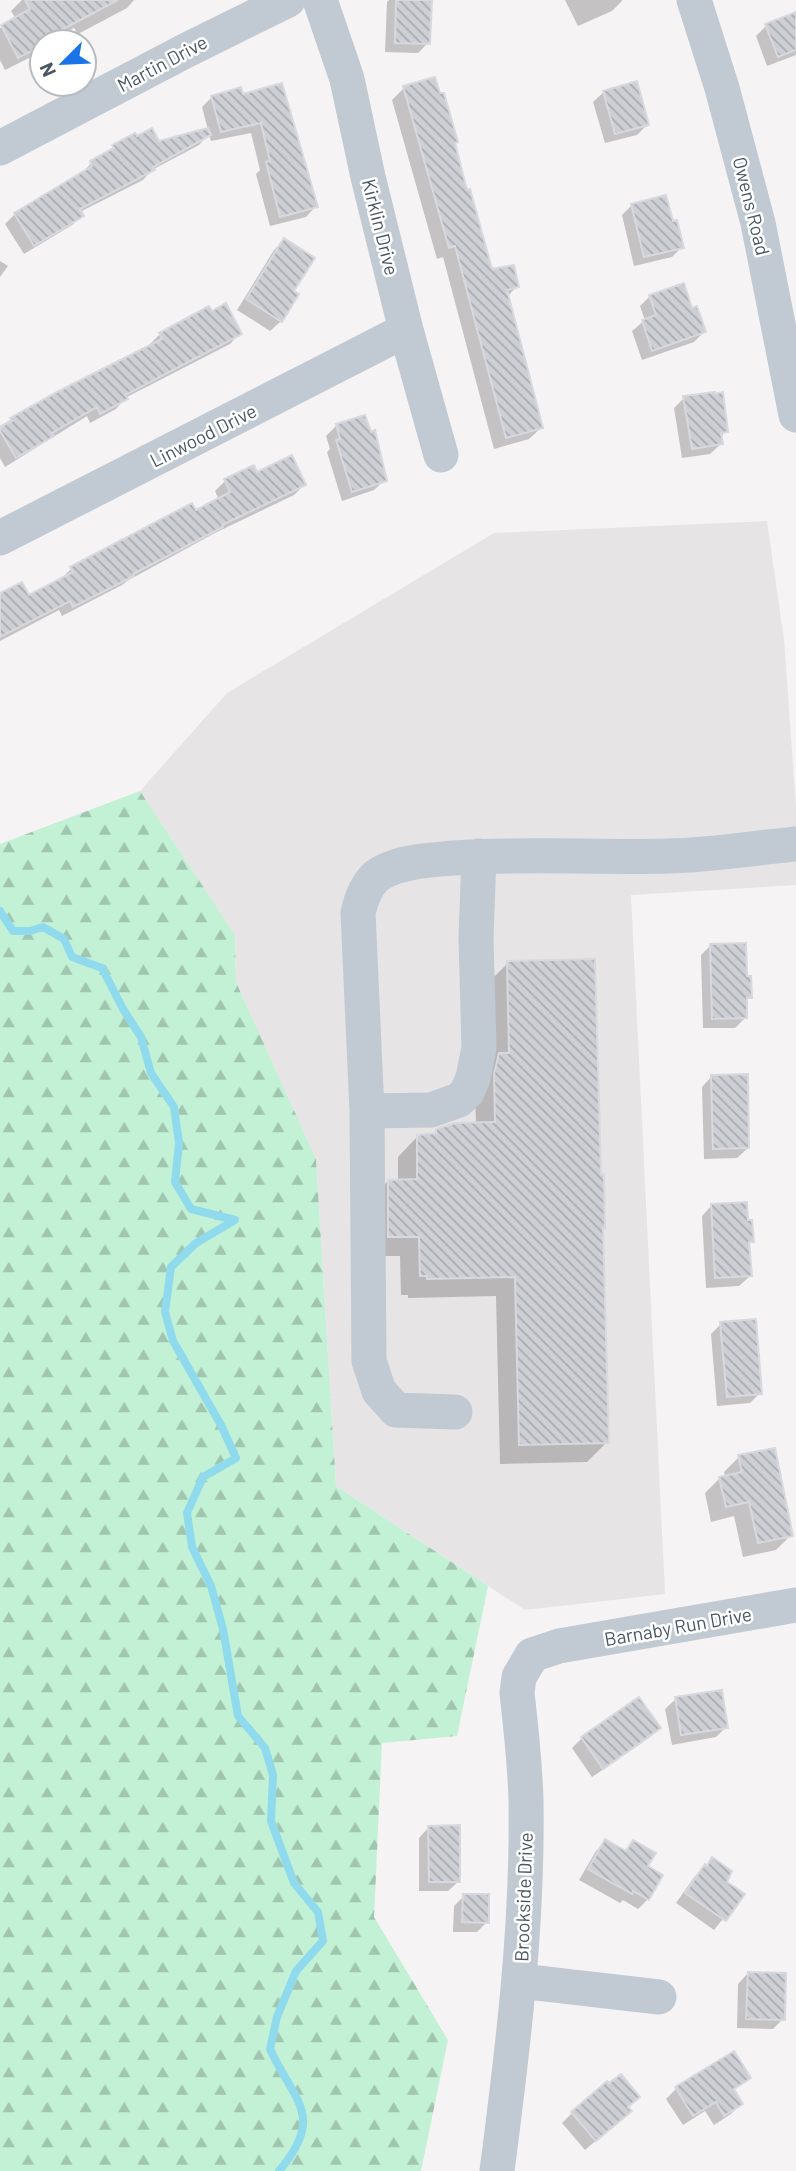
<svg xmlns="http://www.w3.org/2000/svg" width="796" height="2171" font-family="Barlow,sans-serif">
<defs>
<pattern id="forest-firs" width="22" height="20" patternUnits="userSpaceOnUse" patternTransform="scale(1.75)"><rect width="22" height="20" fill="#c3f1d5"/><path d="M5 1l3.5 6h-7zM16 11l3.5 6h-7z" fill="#a0c6b0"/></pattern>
<pattern id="building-back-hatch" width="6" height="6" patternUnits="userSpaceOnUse" patternTransform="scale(1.75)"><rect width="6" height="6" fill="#cdcfd5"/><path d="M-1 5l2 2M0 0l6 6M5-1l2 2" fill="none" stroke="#a8abb0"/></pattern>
</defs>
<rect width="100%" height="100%" fill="#f5f3f3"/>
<path fill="#e6e4e5" d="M 767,521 L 784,640 L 796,807 L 796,885 L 631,895 L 665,1594 L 525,1610 L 336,1486 L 316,1159 L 236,982 L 235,935 L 140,791 L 227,693 L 494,533 Z"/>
<path fill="url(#forest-firs)" d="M 140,791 L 235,935 L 236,982 L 316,1159 L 336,1486 L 488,1586 L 457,1736 L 382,1743 L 374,1917 L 448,2040 L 421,2171 L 0,2171 L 0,844 Z"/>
<path fill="#0003" d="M 22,0 L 134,0 L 127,8 L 78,34 L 74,28 L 47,42 L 42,42 L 42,46 L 31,57 L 5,70 L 0,60 L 0,28 L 16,19 L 11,11 Z
M 389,0 L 430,0 L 428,43 L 418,53 L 385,52 L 387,2 Z
M 565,0 L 622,0 L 622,1 L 612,11 L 578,26 Z
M 796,14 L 796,55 L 767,66 L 756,36 L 766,26 Z
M 281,86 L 316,206 L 306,217 L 270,226 L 256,174 L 260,170 L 251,133 L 211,141 L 209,134 L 199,145 L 152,170 L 143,180 L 80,212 L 82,216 L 72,225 L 24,254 L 5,224 L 15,214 L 82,174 L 91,163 L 105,155 L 113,147 L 158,143 L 208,130 L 202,107 L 212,97 L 242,97 Z
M 404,88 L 453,145 L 491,271 L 517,286 L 507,297 L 541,428 L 529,439 L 494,449 L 443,257 L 437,259 L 392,100 Z
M 604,92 L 647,125 L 637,135 L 605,143 L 593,102 Z
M 632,205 L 671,223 L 682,247 L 672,257 L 634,266 L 622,215 Z
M 284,240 L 292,292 L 281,321 L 270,331 L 237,310 L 274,250 Z
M 0,261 L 8,266 L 0,277 Z
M 650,296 L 691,311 L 704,332 L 694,342 L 642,360 L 632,331 L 645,320 L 640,306 Z
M 240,333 L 230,344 L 125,398 L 116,409 L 90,423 L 87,416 L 5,467 L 0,458 L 0,426 L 58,393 L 151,347 L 150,344 L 160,334 Z
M 684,398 L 726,431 L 720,438 L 721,444 L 710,454 L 682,458 L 674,408 Z
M 364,417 L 385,480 L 374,490 L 342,501 L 327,452 L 330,449 L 326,436 L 336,426 Z
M 256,474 L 304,485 L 294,495 L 215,533 L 127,581 L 122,585 L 62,616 L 59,610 L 0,641 L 0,595 L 29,598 L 61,579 L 71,569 L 219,500 L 215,491 L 225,481 Z
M 711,945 L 746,978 L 750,997 L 745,1002 L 745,1018 L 735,1028 L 703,1028 L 701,955 Z
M 508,963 L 607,1442 L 587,1462 L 500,1464 L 496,1296 L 408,1298 L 408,1295 L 401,1295 L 400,1256 L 369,1256 L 369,1201 L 388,1181 L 398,1181 L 398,1157 L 417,1137 L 432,1136 L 437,1131 L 476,1124 L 475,1095 L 488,983 Z
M 712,1076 L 748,1148 L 737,1158 L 704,1159 L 702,1087 Z
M 712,1205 L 746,1221 L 752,1241 L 748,1245 L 750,1276 L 739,1286 L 706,1288 L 702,1216 Z
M 721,1324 L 760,1393 L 750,1403 L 717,1406 L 711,1334 Z
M 739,1457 L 791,1535 L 776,1550 L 743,1557 L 734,1516 L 711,1522 L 705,1493 L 720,1478 L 725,1477 L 724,1472 Z
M 676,1699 L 726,1727 L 716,1737 L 672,1745 L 665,1709 Z
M 659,1728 L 649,1738 L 592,1777 L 572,1748 L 582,1738 Z
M 429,1827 L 459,1881 L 448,1891 L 419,1891 L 419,1838 Z
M 606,1841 L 624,1851 L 633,1842 L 645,1867 L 648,1899 L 638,1909 L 623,1900 L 620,1903 L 579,1880 L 596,1851 Z
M 713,1859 L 725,1883 L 742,1895 L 714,1930 L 676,1903 L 695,1876 Z
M 464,1896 L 487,1922 L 477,1932 L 453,1932 L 454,1906 Z
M 748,1973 L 783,2019 L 773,2029 L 737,2028 L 738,1984 Z
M 749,2078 L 733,2091 L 741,2104 L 731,2114 L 714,2125 L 705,2111 L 683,2125 L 666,2099 L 676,2089 Z
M 626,2108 L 619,2121 L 585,2150 L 562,2123 L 572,2113 Z"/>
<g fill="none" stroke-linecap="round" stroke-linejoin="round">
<path stroke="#90daee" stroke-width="8" d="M 0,911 L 13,931 L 30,931 L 43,927 L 64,939 L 72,957 L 102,968 L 123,1009 L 141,1037 L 151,1073 L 174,1107 L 179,1143 L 175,1182 L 191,1209 L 235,1220 L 196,1243 L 171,1267 L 165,1312 L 173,1341 L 221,1425 L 236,1458 L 203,1477 L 187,1513 L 192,1547 L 211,1586 L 223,1629 L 238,1716 L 265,1748 L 273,1775 L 271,1821 L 294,1883 L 318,1912 L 323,1941 L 296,1971 L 277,2017 L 270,2049 C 294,2102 326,2115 279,2171"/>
</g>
<path fill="url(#building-back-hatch)" stroke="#d7d9de" stroke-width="2" d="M 25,0 L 118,0 L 44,39 L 45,42 L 42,42 L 42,46 L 18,58 L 1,25 L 30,9 Z
M 396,0 L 432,0 L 430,44 L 395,43 Z
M 796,12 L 796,50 L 778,57 L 765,24 Z
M 435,77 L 440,93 L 444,93 L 458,142 L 455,143 L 467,190 L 470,189 L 492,269 L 514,265 L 519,287 L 507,290 L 543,428 L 506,438 L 455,246 L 449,248 L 403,86 Z
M 637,81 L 649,125 L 615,134 L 603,91 Z
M 282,83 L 318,207 L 280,217 L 266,162 L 270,161 L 261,123 L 221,132 L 211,96 L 241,87 L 243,94 Z
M 152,128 L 159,141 L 208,128 L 211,135 L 153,167 L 155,170 L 80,209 L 84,216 L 34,246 L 14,213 L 92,166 L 90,161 L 114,148 L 112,145 L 135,133 L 137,136 Z
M 666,195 L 673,221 L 677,220 L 684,248 L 644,257 L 631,204 Z
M 284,238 L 315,258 L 294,291 L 299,294 L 282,322 L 246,299 Z
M 684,283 L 692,308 L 697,306 L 706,332 L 652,351 L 642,320 L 656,315 L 649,295 Z
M 226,303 L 242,334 L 125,395 L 128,399 L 100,414 L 97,407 L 52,433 L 54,436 L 16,458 L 0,431 L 0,427 L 12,421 L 10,418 L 57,392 L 162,339 L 159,333 L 209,306 L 212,311 Z
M 715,392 L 715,394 L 723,392 L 728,432 L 721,433 L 723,444 L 692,449 L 683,396 Z
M 365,415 L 371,432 L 375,430 L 387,481 L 352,492 L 336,440 L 340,439 L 336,424 Z
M 292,455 L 306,485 L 222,525 L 223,527 L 133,574 L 134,576 L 73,607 L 70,601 L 0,637 L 0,593 L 22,582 L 29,595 L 73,572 L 70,567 L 192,503 L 196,510 L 230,492 L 224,479 L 254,465 L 257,472 Z
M 746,943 L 747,976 L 751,976 L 752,998 L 747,998 L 747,1018 L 712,1019 L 710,944 Z
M 595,959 L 601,1174 L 604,1174 L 605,1228 L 603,1228 L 609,1443 L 519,1445 L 515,1277 L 427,1279 L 427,1276 L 420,1276 L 419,1237 L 388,1237 L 388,1180 L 417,1179 L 417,1135 L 436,1133 L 436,1129 L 455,1123 L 495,1122 L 494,1074 L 499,1053 L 509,1053 L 507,961 Z
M 748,1074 L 749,1148 L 713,1149 L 711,1075 Z
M 747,1202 L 748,1220 L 752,1220 L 754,1242 L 749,1242 L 752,1276 L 715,1278 L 711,1204 Z
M 756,1319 L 762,1394 L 727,1397 L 720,1322 Z
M 775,1448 L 793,1536 L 758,1543 L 749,1502 L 726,1507 L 719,1477 L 742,1472 L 738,1455 Z
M 722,1690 L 728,1728 L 681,1735 L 675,1697 Z
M 639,1697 L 661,1728 L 603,1769 L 581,1737 Z
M 460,1825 L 460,1882 L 429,1882 L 428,1826 Z
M 605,1839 L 626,1851 L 633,1840 L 656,1853 L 648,1866 L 663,1875 L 649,1900 L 633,1891 L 632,1894 L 588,1869 Z
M 712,1857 L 732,1871 L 727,1882 L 745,1894 L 726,1921 L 685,1893 L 705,1864 L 707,1866 Z
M 463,1894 L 489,1894 L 489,1923 L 462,1922 Z
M 748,1972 L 786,1973 L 785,2020 L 746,2019 Z
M 734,2051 L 751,2078 L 734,2089 L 743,2104 L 724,2116 L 716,2102 L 693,2116 L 675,2087 Z
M 621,2074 L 640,2097 L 628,2107 L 632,2111 L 596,2141 L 571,2112 L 607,2081 L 609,2083 Z"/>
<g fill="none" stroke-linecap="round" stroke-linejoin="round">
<path stroke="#c1cad2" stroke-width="35" d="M 320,0 L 347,79 L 368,177 L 406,330 L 441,455
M 694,0 L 722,88 L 758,223 L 796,415
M 0,148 L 185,51 L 288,0
M 0,538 L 406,330
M 367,1111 L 431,1110 L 459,1100 L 467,1092 L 473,1078 L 479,1048 L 476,938 L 479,856
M 455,1412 L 396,1410 L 379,1391 L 369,1361 L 367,1111 L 358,913 C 361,899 368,880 381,873 C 402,861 431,860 454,858 C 526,853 597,858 668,856 C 711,855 754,848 796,844
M 520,1981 L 659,1997
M 497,2171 C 513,2048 528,1924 526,1800 C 525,1764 521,1728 517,1693 L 519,1677 L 532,1655 L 559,1646 L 796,1605"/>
</g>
<g text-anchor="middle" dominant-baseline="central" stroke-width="5" stroke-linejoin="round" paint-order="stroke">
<g font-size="19" fill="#4a5661" stroke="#fff">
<text transform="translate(162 63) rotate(-28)">Martin Drive</text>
<text transform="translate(752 206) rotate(76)">Owens Road</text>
<text transform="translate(381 227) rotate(76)">Kirklin Drive</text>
<text transform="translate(203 435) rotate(-27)">Linwood Drive</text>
<text transform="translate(678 1626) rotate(-10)">Barnaby Run Drive</text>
<text transform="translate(523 1897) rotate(-88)">Brookside Drive</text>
</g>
</g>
<g transform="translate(63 63) rotate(246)"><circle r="33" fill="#ffffff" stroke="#b7bbc0" stroke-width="2"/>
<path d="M0-5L12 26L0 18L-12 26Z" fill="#1a73e8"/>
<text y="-10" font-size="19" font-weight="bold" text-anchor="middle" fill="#4a5661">N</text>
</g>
</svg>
